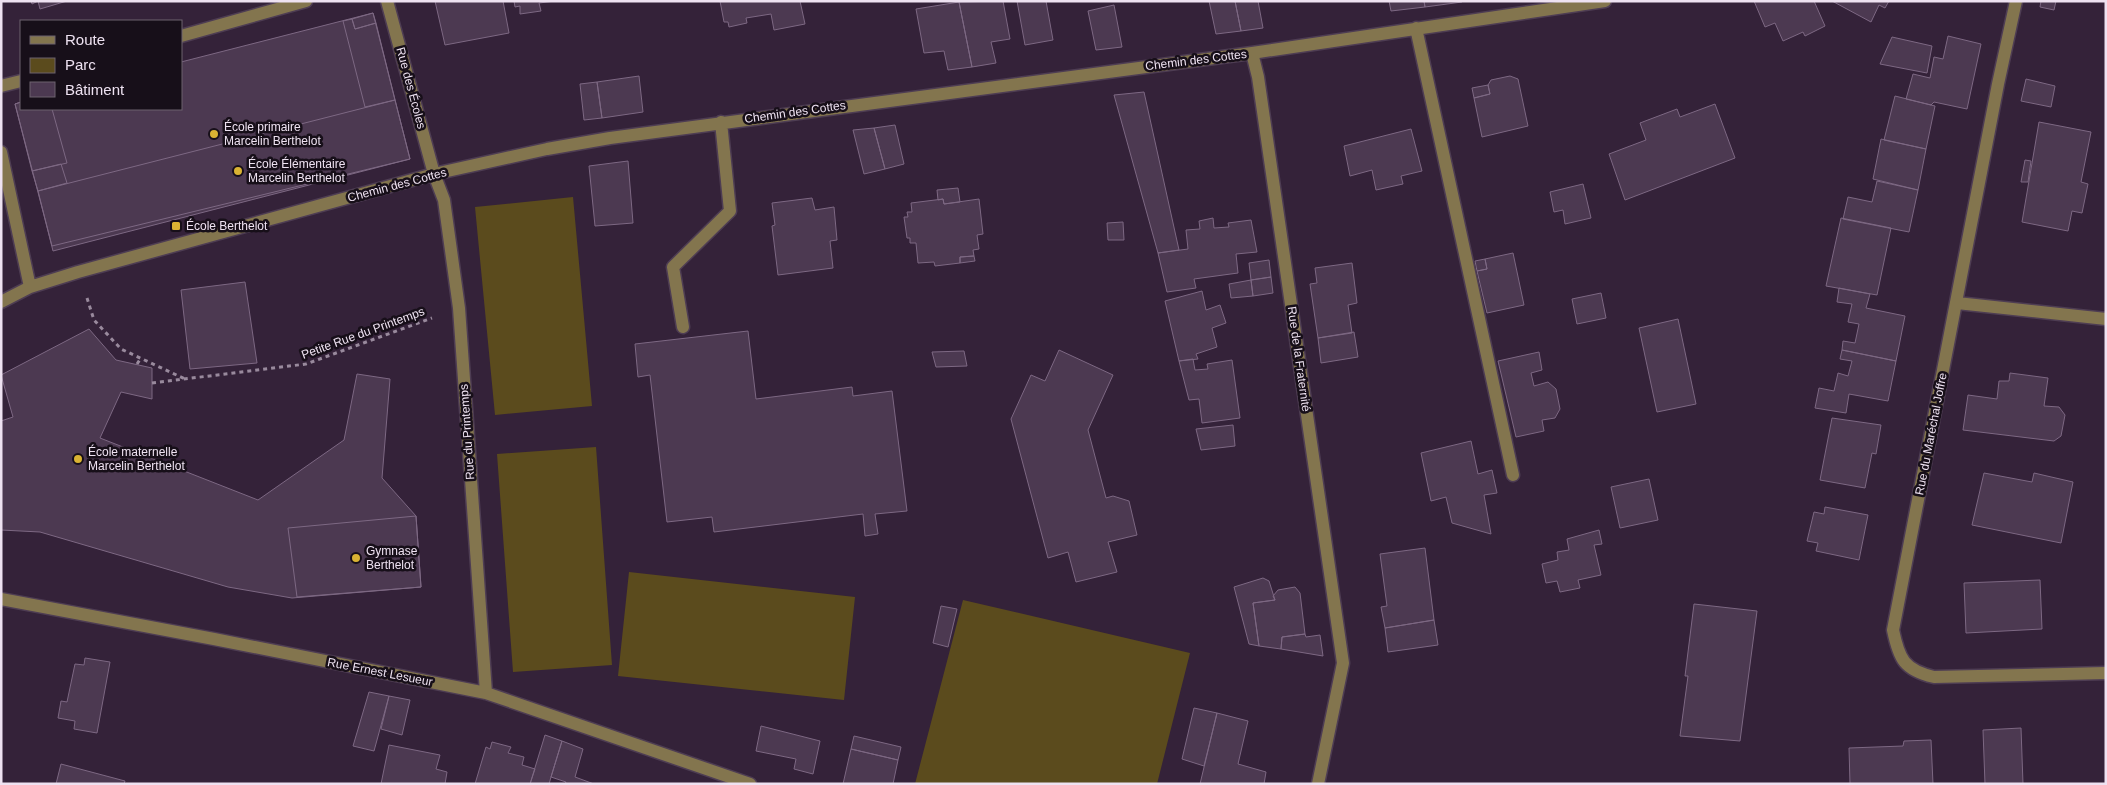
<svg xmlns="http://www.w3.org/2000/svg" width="2107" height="785" font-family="Helvetica,sans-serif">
<rect width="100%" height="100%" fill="#342239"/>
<path fill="#5b4b1d" d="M 573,197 L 592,406 L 495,415 L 475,207 Z
M 596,447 L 612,665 L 513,672 L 497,454 Z
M 629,572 L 855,597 L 844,700 L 618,676 Z
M 963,600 L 1190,653 L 1157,784 L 915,784 Z"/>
<path fill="#4c3951" stroke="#7d6883" d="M 31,1 L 67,1 L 40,9 L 38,1 L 32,4 Z
M 435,1 L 503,1 L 509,33 L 445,45 Z
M 514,1 L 555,1 L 539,3 L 541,11 L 520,14 L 520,6 L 515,7 Z
M 720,1 L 800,1 L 805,24 L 774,30 L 771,14 L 746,18 L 747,23 L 729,27 L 728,22 L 724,22 Z
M 1003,1 L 1010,39 L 991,42 L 996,63 L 972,67 L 959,2 Z
M 1017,1 L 1046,1 L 1053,40 L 1025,45 Z
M 1209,1 L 1235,1 L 1241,31 L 1216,34 Z
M 1235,1 L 1258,1 L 1263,28 L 1241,31 Z
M 1389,1 L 1424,1 L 1425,7 L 1391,11 Z
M 1424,1 L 1462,1 L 1462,2 L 1425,7 Z
M 1754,1 L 1814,1 L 1825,26 L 1805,36 L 1803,32 L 1783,41 L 1775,23 L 1765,27 Z
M 1832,1 L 1889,1 L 1885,8 L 1879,5 L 1871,22 Z
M 2041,1 L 2056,1 L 2054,10 L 2040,7 Z
M 959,2 L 972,67 L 948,70 L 944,51 L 924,53 L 916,9 Z
M 1114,5 L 1122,47 L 1096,50 L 1088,11 Z
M 373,13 L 376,23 L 355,29 L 352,19 Z
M 373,13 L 410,159 L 52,246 L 15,104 L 21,102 L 21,109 L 181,109 L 181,62 Z
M 352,19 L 355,29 L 376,23 L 395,100 L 365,107 L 343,21 Z
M 1948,36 L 1981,44 L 1967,109 L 1934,102 L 1931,105 L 1906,99 L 1913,74 L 1930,78 L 1934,57 L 1943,59 Z
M 1892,37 L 1932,46 L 1927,73 L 1880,64 Z
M 639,76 L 643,112 L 602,118 L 597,82 Z
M 1510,76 L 1518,79 L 1528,126 L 1482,137 L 1474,98 L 1490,94 L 1488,85 L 1491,80 Z
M 2026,79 L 2055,86 L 2051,107 L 2021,101 Z
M 597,82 L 602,118 L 584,120 L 580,84 Z
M 1488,85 L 1490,94 L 1474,98 L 1472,88 Z
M 1144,92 L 1179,250 L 1158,253 L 1114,95 Z
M 1895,96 L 1935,106 L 1926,149 L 1884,140 Z
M 395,100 L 410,159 L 53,251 L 38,191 Z
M 21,102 L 21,109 L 52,109 L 67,163 L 32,171 L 15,104 Z
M 1715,104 L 1735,158 L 1625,200 L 1609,154 L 1646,140 L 1640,123 L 1677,109 L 1680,117 Z
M 2039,122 L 2091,132 L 2081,182 L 2088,184 L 2082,213 L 2072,211 L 2068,231 L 2022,222 Z
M 895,125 L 904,164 L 885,169 L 874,128 Z
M 874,128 L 885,169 L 864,174 L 853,130 Z
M 1411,129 L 1422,171 L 1401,176 L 1403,184 L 1376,190 L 1372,170 L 1350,176 L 1344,146 Z
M 1881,139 L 1926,149 L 1918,190 L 1873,179 Z
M 2025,160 L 2031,161 L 2028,182 L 2021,182 Z
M 628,161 L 633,223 L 595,226 L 589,166 Z
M 61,164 L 67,183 L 38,191 L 32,171 Z
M 1877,181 L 1918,190 L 1909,232 L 1843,219 L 1848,197 L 1872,202 Z
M 1583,184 L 1591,218 L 1565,224 L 1563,210 L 1554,212 L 1550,192 Z
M 958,188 L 960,202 L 944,204 L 943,199 L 938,200 L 937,190 Z
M 812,198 L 815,210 L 834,207 L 837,240 L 830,241 L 833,268 L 778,275 L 772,226 L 775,225 L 772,203 Z
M 943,199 L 944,204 L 979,199 L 983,234 L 977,235 L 979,249 L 973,250 L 974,256 L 960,257 L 960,263 L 935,266 L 934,262 L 918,263 L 916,243 L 910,243 L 910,238 L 907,238 L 904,217 L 908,217 L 907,212 L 912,212 L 911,203 Z
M 1213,218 L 1214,228 L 1229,227 L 1228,223 L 1251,220 L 1257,252 L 1236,254 L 1238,273 L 1194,279 L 1196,288 L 1167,292 L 1158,253 L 1188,249 L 1186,230 L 1200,229 L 1199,221 Z
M 1841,218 L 1891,228 L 1877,295 L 1826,286 Z
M 1123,222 L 1124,240 L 1108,240 L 1107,223 Z
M 1513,253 L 1524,305 L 1487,313 L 1477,271 L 1487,269 L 1485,259 Z
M 974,256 L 975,261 L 960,263 L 960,257 Z
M 1485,259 L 1487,269 L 1477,271 L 1475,261 Z
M 1269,260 L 1271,277 L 1251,280 L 1249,263 Z
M 1352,263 L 1357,303 L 1348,305 L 1352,333 L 1318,338 L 1310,284 L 1317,283 L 1315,268 Z
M 1271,277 L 1273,293 L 1253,296 L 1251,280 Z
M 1251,280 L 1253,296 L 1231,298 L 1229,284 Z
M 245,282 L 257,363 L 190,369 L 181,290 Z
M 1839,288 L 1870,294 L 1866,308 L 1905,316 L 1896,361 L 1842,350 L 1843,341 L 1855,343 L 1859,324 L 1848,322 L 1852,304 L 1837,302 Z
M 1202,291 L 1206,310 L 1220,305 L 1226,323 L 1212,328 L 1217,347 L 1196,354 L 1198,359 L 1179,361 L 1165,301 Z
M 1601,293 L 1606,318 L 1577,324 L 1572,299 Z
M 1678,319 L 1696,404 L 1657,412 L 1639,328 Z
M 89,329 L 116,360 L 152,368 L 152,399 L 121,392 L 100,438 L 258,500 L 344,440 L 357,374 L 390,379 L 382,478 L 416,516 L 421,587 L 292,598 L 228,587 L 40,532 L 1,530 L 1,421 L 13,417 L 1,375 Z
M 748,331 L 756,399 L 852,387 L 853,396 L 892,391 L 907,511 L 875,514 L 878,534 L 865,536 L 863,514 L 714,532 L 712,517 L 667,522 L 650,375 L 638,377 L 635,344 Z
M 1354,332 L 1358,357 L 1321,363 L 1318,338 Z
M 1059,350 L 1113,375 L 1088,430 L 1106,498 L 1113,496 L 1129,501 L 1137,535 L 1108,542 L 1117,572 L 1076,582 L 1068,552 L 1048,558 L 1011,419 L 1031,375 L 1045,381 Z
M 1842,350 L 1896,361 L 1888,401 L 1849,394 L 1846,413 L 1815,408 L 1819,388 L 1834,391 L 1838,373 L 1848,376 L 1852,361 L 1840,359 Z
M 964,351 L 967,366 L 936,367 L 932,352 Z
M 1539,352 L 1542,370 L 1531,373 L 1534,386 L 1548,382 L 1556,389 L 1560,409 L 1555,418 L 1542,420 L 1544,431 L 1516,437 L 1498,361 Z
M 1193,359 L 1195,370 L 1208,369 L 1207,364 L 1232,360 L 1240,418 L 1202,423 L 1199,399 L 1189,400 L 1179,361 Z
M 2010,373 L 2048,378 L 2044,406 L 2059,407 L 2065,415 L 2061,436 L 2054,441 L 1963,430 L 1968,395 L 1997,399 L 1999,381 L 2009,381 Z
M 1832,418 L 1881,425 L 1876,454 L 1872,453 L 1865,488 L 1820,480 Z
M 1233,425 L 1235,446 L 1201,450 L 1196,429 Z
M 1471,441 L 1478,474 L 1492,470 L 1497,493 L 1484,495 L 1491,534 L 1452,523 L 1446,497 L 1431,501 L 1421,453 Z
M 1984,473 L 2032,482 L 2034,473 L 2073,482 L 2061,543 L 1972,525 Z
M 1649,479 L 1658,520 L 1620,528 L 1611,487 Z
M 1825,507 L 1868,515 L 1859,560 L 1816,551 L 1818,543 L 1807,541 L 1814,512 L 1824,514 Z
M 416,516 L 421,587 L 297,597 L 288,528 Z
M 1599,530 L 1602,544 L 1594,545 L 1601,575 L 1578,580 L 1580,588 L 1560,592 L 1557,581 L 1546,583 L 1542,564 L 1558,560 L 1557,552 L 1569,550 L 1567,539 Z
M 1425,548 L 1434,620 L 1385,628 L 1381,607 L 1387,606 L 1380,554 Z
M 1263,578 L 1269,581 L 1275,600 L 1253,603 L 1259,646 L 1249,644 L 1234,587 Z
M 2040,580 L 2042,629 L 1966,633 L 1964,583 Z
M 1295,587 L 1300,593 L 1305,634 L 1282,637 L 1281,649 L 1259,646 L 1253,603 L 1275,600 L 1273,596 L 1278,590 Z
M 1694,604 L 1757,611 L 1740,741 L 1680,736 L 1688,676 L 1685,676 Z
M 941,606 L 957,609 L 948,647 L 933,643 Z
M 1434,620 L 1438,645 L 1388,652 L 1385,628 Z
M 1305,634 L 1306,637 L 1320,635 L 1323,656 L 1281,649 L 1282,637 Z
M 85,658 L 110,662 L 97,733 L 74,729 L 75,721 L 58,718 L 61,701 L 67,702 L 75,664 L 84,665 Z
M 369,692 L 389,696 L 374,751 L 353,746 Z
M 389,696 L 410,700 L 402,735 L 381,729 Z
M 1194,708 L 1217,713 L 1204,766 L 1182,759 Z
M 1217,713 L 1248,721 L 1238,764 L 1266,772 L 1264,784 L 1200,784 Z
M 761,726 L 820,741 L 813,774 L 794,769 L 796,759 L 756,751 Z
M 2021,728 L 2023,784 L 1985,784 L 1983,730 Z
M 545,735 L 562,741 L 551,777 L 549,784 L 530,784 Z
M 854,736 L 901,747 L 898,760 L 851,749 Z
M 1931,740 L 1933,784 L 1850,784 L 1849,748 L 1903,746 L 1904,741 Z
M 562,741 L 583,749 L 575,777 L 594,784 L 565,784 L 566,782 L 551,777 Z
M 492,742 L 511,747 L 508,753 L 524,757 L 522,765 L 535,769 L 530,784 L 475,784 L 486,747 L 490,749 Z
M 389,745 L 440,755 L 436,769 L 447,772 L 445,784 L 381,784 Z
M 851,749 L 898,760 L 893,784 L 843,784 Z
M 61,764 L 125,781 L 124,784 L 56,784 Z"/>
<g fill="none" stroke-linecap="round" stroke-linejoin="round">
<defs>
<path id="minor" d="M 387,1 L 434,174 L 444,200 L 459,308 L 486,693
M 2016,1 L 1998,84 L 1893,630 C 1899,659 1904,670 1934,677 L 2106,673
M 1416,28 L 1513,475
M 181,36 L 306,1
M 1252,53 L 1258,77 L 1343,663 L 1318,784
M 1,86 L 21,81
M 1,152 L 30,287
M 1,302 L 30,287 L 78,272 L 434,174 L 547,149 L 610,138 L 1252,53 L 1605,1
M 1957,303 L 2106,319
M 683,327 L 673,267 L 730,211 L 721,122
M 1,599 L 214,639 L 486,693 L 750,784"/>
</defs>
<use href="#minor" stroke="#4e3d53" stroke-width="15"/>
<path stroke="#998a9d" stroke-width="3" stroke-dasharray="4 4" stroke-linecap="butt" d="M 87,298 L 94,320 L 121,349 L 185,379
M 137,364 L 141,358
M 152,383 L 306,364 L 432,318"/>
<use href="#minor" stroke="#83754e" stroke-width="12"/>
</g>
<g fill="#dab333" stroke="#170f19" stroke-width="2">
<circle cx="214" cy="134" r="5"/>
<circle cx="238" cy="171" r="5"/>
<rect x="171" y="221" width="10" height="10" rx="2.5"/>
<circle cx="78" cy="459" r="5"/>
<circle cx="356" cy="558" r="5"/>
</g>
<g text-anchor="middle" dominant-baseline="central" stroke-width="5" stroke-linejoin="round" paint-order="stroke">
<g font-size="12" fill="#eee2f1" stroke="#170f19">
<text transform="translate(1196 60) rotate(-7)">Chemin des Cottes</text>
<text transform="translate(411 88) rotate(75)">Rue des Écoles</text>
<text transform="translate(795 112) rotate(-8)">Chemin des Cottes</text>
<text transform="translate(397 185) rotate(-15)">Chemin des Cottes</text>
<text transform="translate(363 333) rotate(-20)">Petite Rue du Printemps</text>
<text transform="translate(1299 359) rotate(82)">Rue de la Fraternité</text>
<text transform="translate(467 432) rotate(-94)">Rue du Printemps</text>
<text transform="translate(1931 434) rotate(-79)">Rue du Maréchal Joffre</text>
<text transform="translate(380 672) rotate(11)">Rue Ernest Lesueur</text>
</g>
<g font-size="12" fill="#eee2f1" stroke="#170f19" text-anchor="start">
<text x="224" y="127">École primaire<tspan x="224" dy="14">Marcelin Berthelot</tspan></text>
<text x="248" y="164">École Élémentaire<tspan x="248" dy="14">Marcelin Berthelot</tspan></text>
<text x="186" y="226">École Berthelot</text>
<text x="88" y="452">École maternelle<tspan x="88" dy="14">Marcelin Berthelot</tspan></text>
<text x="366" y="551">Gymnase<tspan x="366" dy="14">Berthelot</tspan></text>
</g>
</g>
<rect width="2107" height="785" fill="none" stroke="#eee2f1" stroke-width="5"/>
<rect x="20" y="20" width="162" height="90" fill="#170f19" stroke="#6d636f"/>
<rect x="30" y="36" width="25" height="8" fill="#83754e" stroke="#6d636f"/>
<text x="65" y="45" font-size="15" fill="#eee2f1">Route</text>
<rect x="30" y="58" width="25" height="15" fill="#5b4b1d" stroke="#6d636f"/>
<text x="65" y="70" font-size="15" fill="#eee2f1">Parc</text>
<rect x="30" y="82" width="25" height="15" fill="#4c3951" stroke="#6d636f"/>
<text x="65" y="95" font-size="15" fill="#eee2f1">Bâtiment</text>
</svg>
